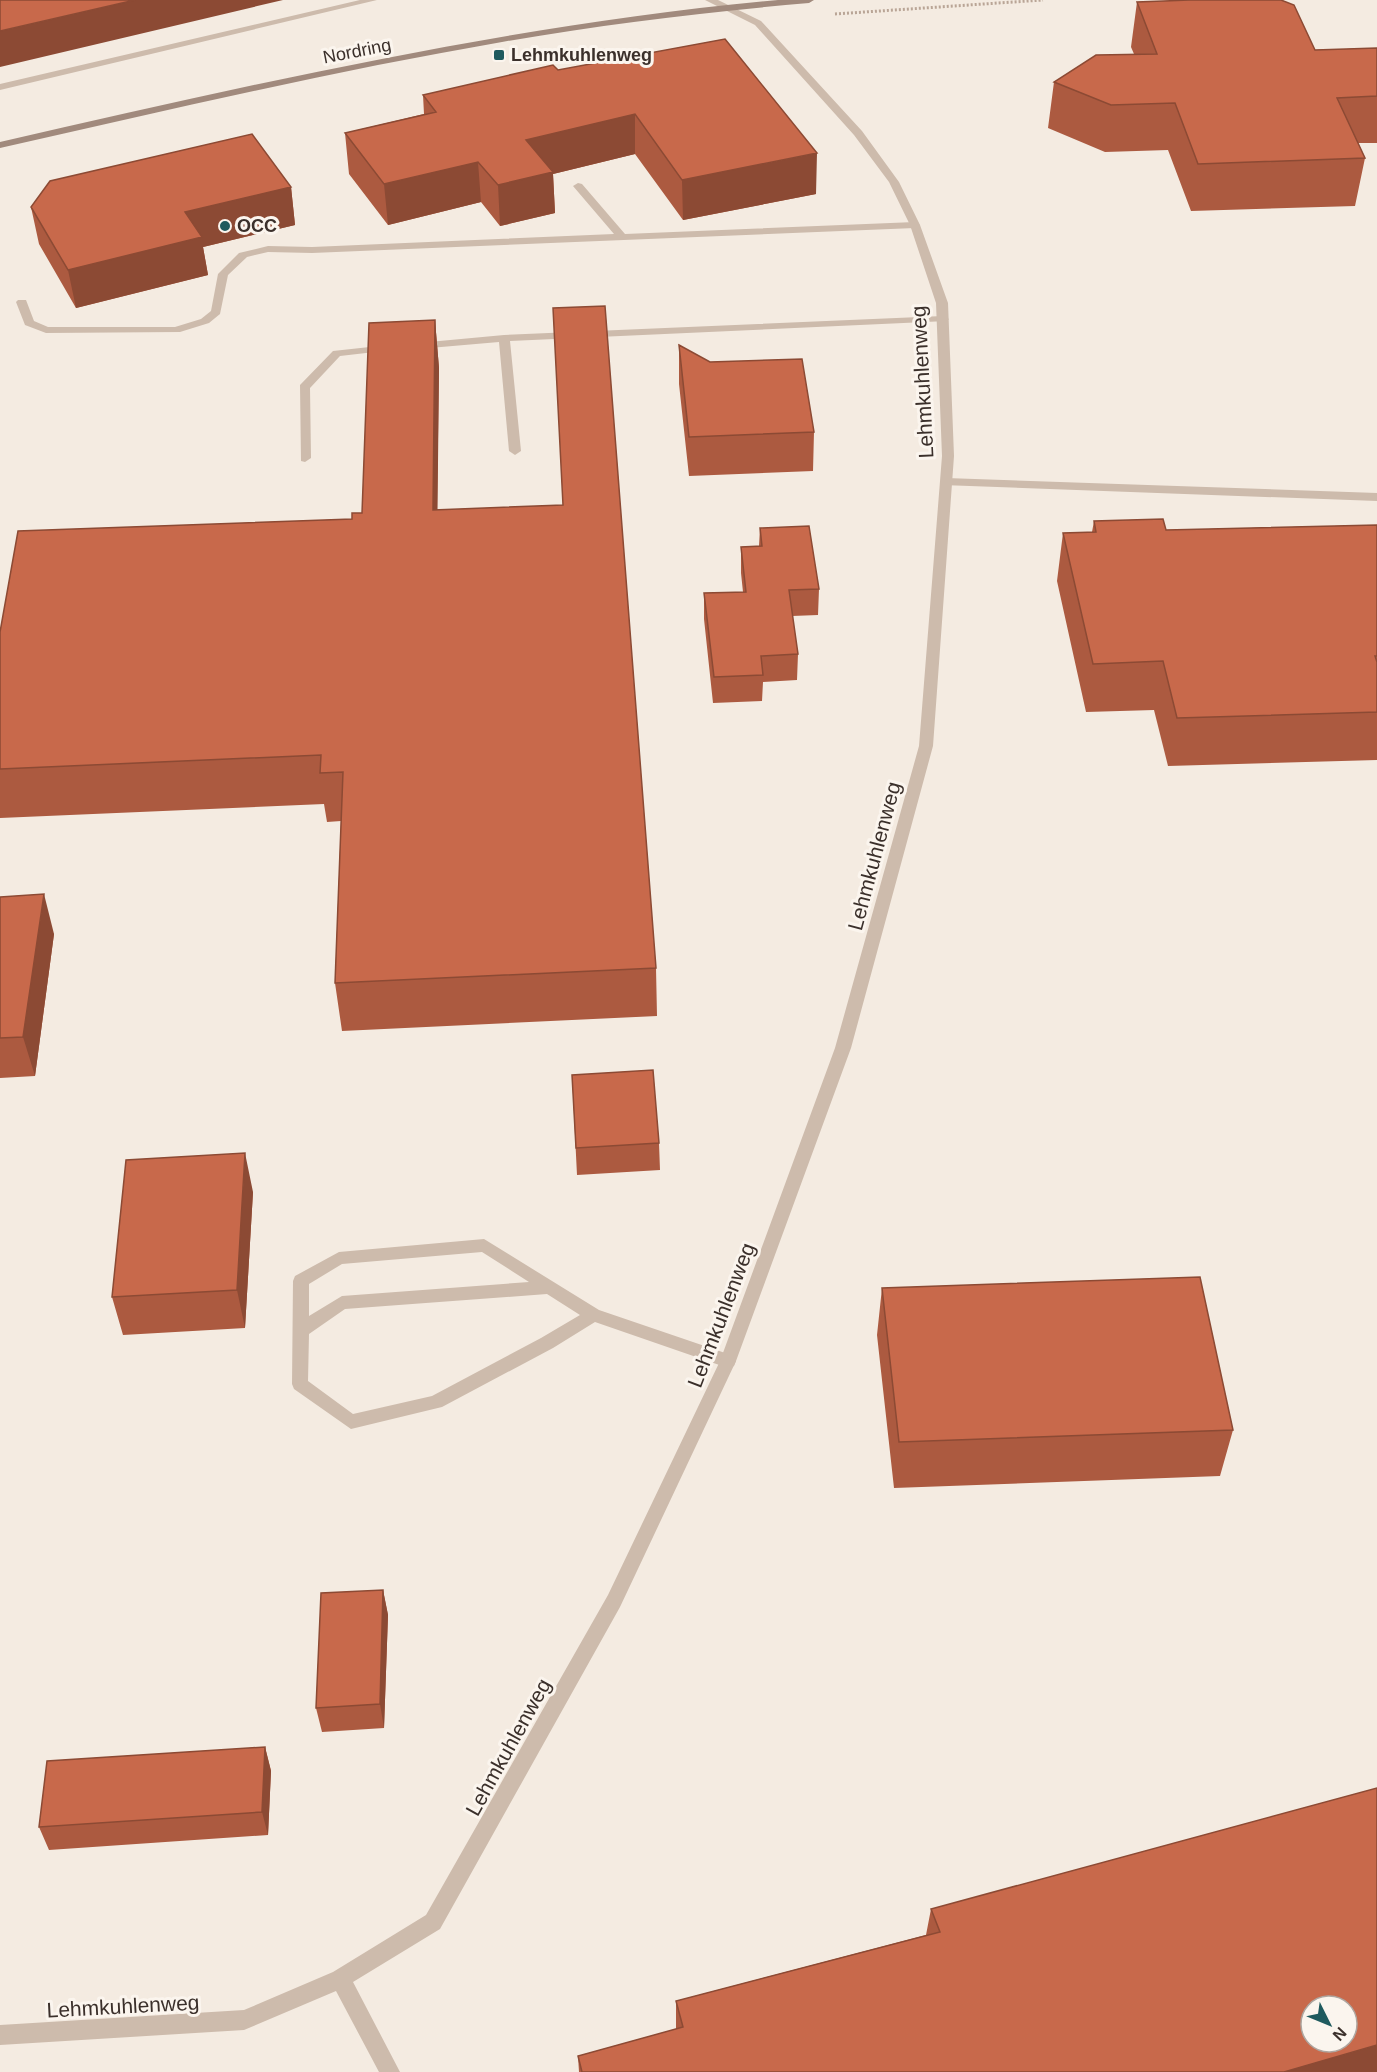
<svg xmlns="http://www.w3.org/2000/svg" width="1377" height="2072" font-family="Arial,sans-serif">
<rect width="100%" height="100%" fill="#f4ebe1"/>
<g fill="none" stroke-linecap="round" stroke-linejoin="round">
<path stroke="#b9a596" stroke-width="3" stroke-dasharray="2 2" stroke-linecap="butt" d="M 835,14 L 1043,0"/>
<path fill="#cdbbac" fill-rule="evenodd" d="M 578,183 L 582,184 L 625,234 L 915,222 L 920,225 L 915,228 L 312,253 L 268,252 L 247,257 L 228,275 L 220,314 L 209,323 L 180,332 L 46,333 L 25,325 L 16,302 L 18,300 L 26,300 L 34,321 L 48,327 L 175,327 L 201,319 L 211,311 L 218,274 L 239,253 L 268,246 L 312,247 L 614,234 L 573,186 Z
M 943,316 L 949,319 L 947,321 L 510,341 L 521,451 L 515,455 L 509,451 L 499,342 L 418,349 L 412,346 L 418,343 L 504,335 Z
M 388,345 L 392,346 L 392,350 L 340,356 L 310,388 L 311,458 L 305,462 L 301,461 L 300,385 L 333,351 Z
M 946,478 L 1377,493 L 1377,501 L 942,485 L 942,479 Z
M 484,1239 L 599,1310 L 734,1356 L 736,1361 L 734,1366 L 728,1368 L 595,1322 L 553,1348 L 442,1407 L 351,1429 L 294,1389 L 292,1384 L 293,1281 L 295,1276 L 339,1252 ZM 482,1252 L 529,1282 L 342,1296 L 309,1316 L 309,1284 L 342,1264 ZM 547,1294 L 580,1315 L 541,1338 L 432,1396 L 353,1414 L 308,1381 L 309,1334 L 345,1309 Z"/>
<path fill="#cdbbac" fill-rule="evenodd" d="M 360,0 L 377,0 L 0,90 L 0,84 Z
M 705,0 L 718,0 L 761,21 L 862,131 L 899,182 L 920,225 L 948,303 L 954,456 L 933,746 L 851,1048 L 736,1361 L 620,1607 L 440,1929 L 353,1982 L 400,2072 L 379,2072 L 336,1991 L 244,2030 L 0,2045 L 0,2025 L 244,2010 L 333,1972 L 426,1915 L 608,1595 L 720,1361 L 835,1048 L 919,746 L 942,456 L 936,303 L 910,225 L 889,182 L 854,135 L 755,25 Z"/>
<path fill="#a18a7d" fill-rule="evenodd" d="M 778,0 L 814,0 L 809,3 C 706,12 604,24 502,42 C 334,71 167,110 0,148 L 0,142 C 257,83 515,24 778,0 Z"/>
</g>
<path fill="#ac5a40" d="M 1137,2 L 1315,50 L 1377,48 L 1377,143 L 1358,143 L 1365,158 L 1355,206 L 1191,211 L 1168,150 L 1105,152 L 1048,128 L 1054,82 L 1134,54 L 1131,47 Z
M 558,70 L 816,194 L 683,220 L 635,154 L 553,174 L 555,213 L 500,226 L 481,202 L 388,225 L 349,174 L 345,133 L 424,114 L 423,95 Z
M 291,187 L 295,225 L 203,247 L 208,275 L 76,308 L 39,244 L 31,207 Z
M 435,320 L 439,368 L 437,510 L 656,968 L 657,1016 L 342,1031 L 335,983 L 341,821 L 327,822 L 324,804 L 0,818 L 0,632 L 352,519 L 362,513 Z
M 679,345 L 814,432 L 813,471 L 689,476 L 679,384 Z
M 1094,521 L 1166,530 L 1377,525 L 1377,760 L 1168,766 L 1154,710 L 1086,712 L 1057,581 L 1063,533 L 1092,532 Z
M 760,528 L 819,589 L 818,615 L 792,616 L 798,654 L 797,680 L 763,682 L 762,701 L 713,703 L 704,619 L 704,593 L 743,592 L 741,573 L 741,547 L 759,546 Z
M 0,897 L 54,934 L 35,1076 L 0,1078 Z
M 572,1075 L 659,1143 L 660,1170 L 577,1175 Z
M 253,1192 L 245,1328 L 123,1335 L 112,1297 Z
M 882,1288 L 1233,1430 L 1220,1476 L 894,1488 L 877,1335 Z
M 383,1590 L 388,1615 L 384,1728 L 322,1732 L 316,1708 Z
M 265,1747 L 271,1771 L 268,1835 L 49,1850 L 39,1827 Z
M 931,1909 L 1377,2072 L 579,2072 L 578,2056 L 676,2029 L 676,2001 L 926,1935 Z"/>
<path fill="#8c4a34" d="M 135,0 L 283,0 L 0,67 L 0,31 Z
M 635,114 L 635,154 L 553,174 L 555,213 L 500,226 L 498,185 L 526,140 Z
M 817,153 L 816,194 L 683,220 L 682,180 Z
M 478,162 L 481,202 L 388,225 L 384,184 Z
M 291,187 L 295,225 L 203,247 L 208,275 L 76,308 L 68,270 L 185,212 Z
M 435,320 L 439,368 L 437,558 L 433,510 Z
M 44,894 L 54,934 L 35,1076 L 23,1037 Z
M 245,1153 L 253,1192 L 245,1328 L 237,1290 Z
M 383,1590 L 388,1615 L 384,1728 L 380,1704 Z
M 265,1747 L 271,1771 L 268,1835 L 262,1812 Z
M 1377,2045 L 1377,2072 L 1284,2072 Z"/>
<path fill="#c8694b" stroke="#8c4a34" stroke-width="1.5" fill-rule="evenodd" d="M 0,0 L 135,0 L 0,31 Z
M 1190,0 L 1281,0 L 1294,5 L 1315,50 L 1377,48 L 1377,96 L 1337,98 L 1365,158 L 1198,164 L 1175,103 L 1111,105 L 1054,82 L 1096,55 L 1157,54 L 1137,2 Z
M 725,39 L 817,153 L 682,180 L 635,114 L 526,140 L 553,172 L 498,185 L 478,162 L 384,184 L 345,133 L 436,112 L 423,95 L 553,65 L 558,70 Z
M 252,134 L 291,187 L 185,212 L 202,237 L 68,270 L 31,207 L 50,181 Z
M 605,306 L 656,968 L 335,983 L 343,772 L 320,773 L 321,755 L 0,769 L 0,632 L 18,531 L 352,519 L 352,513 L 362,513 L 369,323 L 435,320 L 433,510 L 563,505 L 553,308 Z
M 679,345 L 710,362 L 802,359 L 814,432 L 689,437 Z
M 1163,519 L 1166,530 L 1377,525 L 1377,656 L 1375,656 L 1377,662 L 1377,712 L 1177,718 L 1163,661 L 1093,664 L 1063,533 L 1096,532 L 1094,521 Z
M 809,526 L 819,589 L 789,590 L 798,654 L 761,656 L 763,675 L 714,677 L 704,593 L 746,592 L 741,547 L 762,546 L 760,528 Z
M 44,894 L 23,1037 L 0,1038 L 0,897 Z
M 653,1070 L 659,1143 L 576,1148 L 572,1075 Z
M 245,1153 L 237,1290 L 112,1297 L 126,1160 Z
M 1200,1277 L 1233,1430 L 899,1442 L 882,1288 Z
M 383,1590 L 380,1704 L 316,1708 L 321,1593 Z
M 265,1747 L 262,1812 L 39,1827 L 47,1761 Z
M 1377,1788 L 1377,2045 L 1284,2072 L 582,2072 L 578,2056 L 683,2027 L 676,2001 L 940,1932 L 931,1909 ZM 1311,2006 L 1347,2006 L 1347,2042 L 1311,2042 Z"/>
<g fill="#1f5a5e" stroke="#fbf5ee" stroke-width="2">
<rect x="493" y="49" width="12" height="12" rx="3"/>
<circle cx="225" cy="226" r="6"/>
</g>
<g text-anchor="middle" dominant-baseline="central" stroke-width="6" stroke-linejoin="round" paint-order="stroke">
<g font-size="18" fill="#3b302b" stroke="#fbf5ee">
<text transform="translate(357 51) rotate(-11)">Nordring</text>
</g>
<g font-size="18" font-weight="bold" fill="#3b302b" stroke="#fbf5ee" text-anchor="start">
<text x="511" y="55">Lehmkuhlenweg</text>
<text x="237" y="226">OCC</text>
</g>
<g font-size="21" fill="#3b302b" stroke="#fbf5ee">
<text transform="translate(922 382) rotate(-93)">Lehmkuhlenweg</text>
<text transform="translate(874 856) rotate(-75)">Lehmkuhlenweg</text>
<text transform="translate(721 1315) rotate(-69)">Lehmkuhlenweg</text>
<text transform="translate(508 1747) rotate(-61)">Lehmkuhlenweg</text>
<text transform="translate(123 2006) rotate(-3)">Lehmkuhlenweg</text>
</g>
</g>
<g transform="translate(1329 2024) rotate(133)"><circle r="28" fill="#fbf5ee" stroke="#aea6a0" stroke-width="1.5"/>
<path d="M0-4.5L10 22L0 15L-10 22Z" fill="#1f5a5e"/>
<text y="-9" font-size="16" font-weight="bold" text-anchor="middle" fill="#3b302b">N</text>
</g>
</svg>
